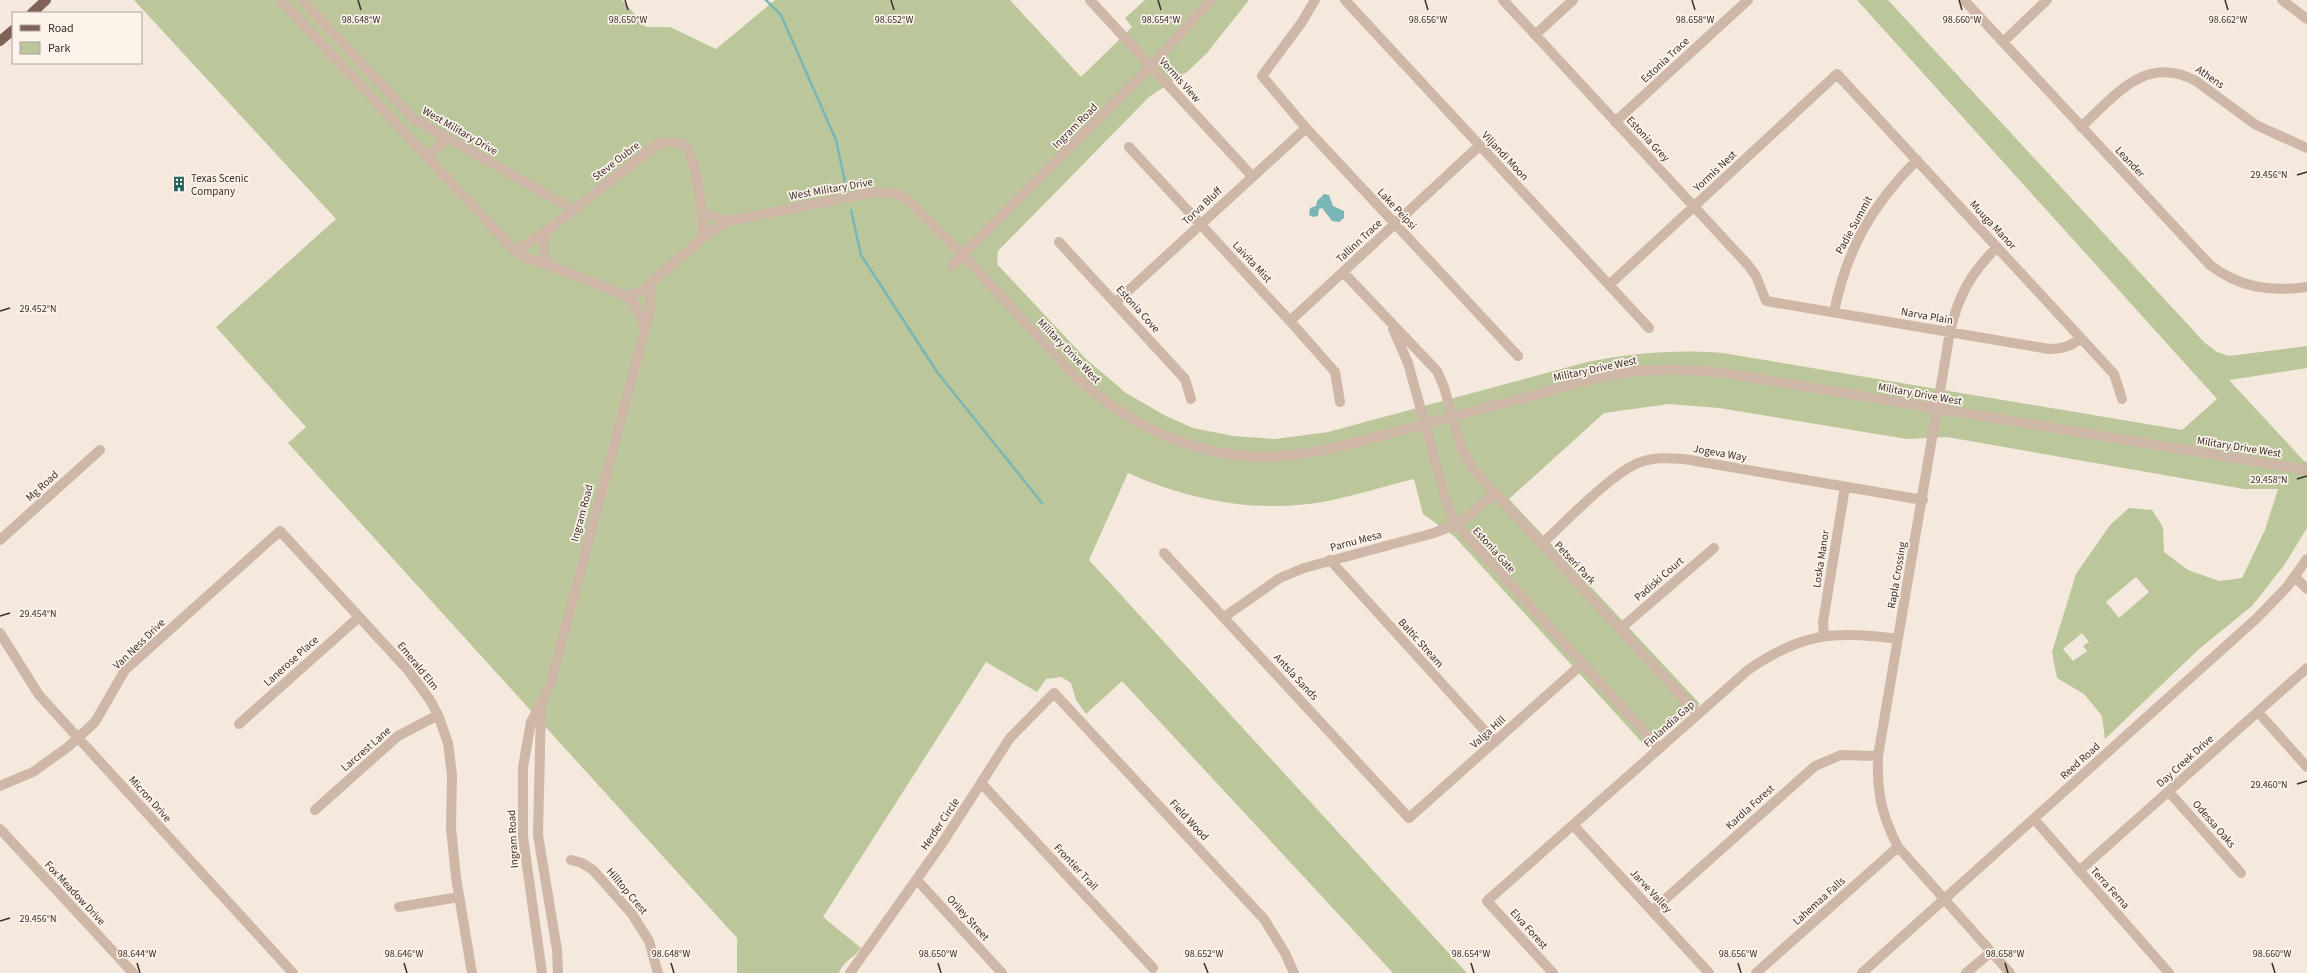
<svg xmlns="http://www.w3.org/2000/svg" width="2307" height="973" font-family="'Source Sans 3',sans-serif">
<rect width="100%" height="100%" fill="#f5e9de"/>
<path fill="#bbc79b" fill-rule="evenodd" d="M 134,0 L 622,0 L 646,27 L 670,27 L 716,49 L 775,0 L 1010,0 L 1081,77 L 1132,27 L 1125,18 L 1145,0 L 1249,0 L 1207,53 L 1187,72 L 1149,97 L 998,251 L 997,264 L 1086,359 L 1126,393 L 1166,416 L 1193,428 L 1233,436 L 1275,439 L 1328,432 L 1587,362 C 1633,353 1676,349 1723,353 L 2182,430 L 2217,399 L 1857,0 L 1888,0 L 2205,343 L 2217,352 L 2229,356 L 2307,346 L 2307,368 L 2229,380 L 2304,461 L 2307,462 L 2307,528 L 2285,564 L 2252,606 L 2199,649 L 2105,739 L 2102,716 L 2084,694 L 2057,678 L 2052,652 L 2076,574 L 2110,525 L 2129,508 L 2152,510 L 2163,527 L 2164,552 L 2188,570 L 2219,581 L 2242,578 L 2265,530 L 2278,489 L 2244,489 L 1947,437 L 1907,439 L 1719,408 L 1669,404 L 1604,413 L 1509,499 L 1700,704 L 1647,748 L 1455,537 L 1423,514 L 1414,479 C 1385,486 1357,495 1328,501 C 1260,514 1190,501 1128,473 L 1089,560 L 1467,973 L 1393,973 L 1122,681 L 1086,714 L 1076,700 L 1071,683 L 1061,677 L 1046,679 L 1037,692 L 986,662 L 823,917 L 861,948 C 854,958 843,961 839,973 L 737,973 L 737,938 L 288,443 L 306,427 L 216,327 L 336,219 ZM 2136,577 L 2149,592 L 2119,618 L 2106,602 ZM 2082,633 L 2089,642 L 2083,646 L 2087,651 L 2073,661 L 2063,649 Z"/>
<path fill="#79b6b5" d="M 1324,194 L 1329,195 L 1333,206 L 1344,211 L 1344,218 L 1339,222 L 1332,221 L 1322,208 L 1319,209 L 1318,216 L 1313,217 L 1309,215 L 1310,208 L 1316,206 L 1317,201 Z"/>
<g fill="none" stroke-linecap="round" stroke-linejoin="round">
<path stroke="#79b6b5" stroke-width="2.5" d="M 766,0 L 781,15 L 836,140 L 845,182
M 851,210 L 861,255 L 937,372 L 1042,503"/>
<path stroke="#cfb7a8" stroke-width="10" d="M 281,0 L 515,251 L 526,258 L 549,265
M 302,0 L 414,119 L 574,210
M 1090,0 L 1252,176
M 1315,0 L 1302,22 L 1262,76 L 1306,128 L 1518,356
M 1345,0 L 1649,328
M 1503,0 L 1748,265 L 1756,276 L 1766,301 L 2049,349 C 2063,349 2071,346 2081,338
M 1964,0 L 2210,265 C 2240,288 2271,292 2307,287
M 2282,0 L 2307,19
M 1535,35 L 1573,0
M 2003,42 L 2047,0
M 1615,122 L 1748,0
M 2081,127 C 2116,95 2145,54 2196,81 L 2256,125 L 2307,148
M 664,142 C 670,143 680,142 685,146 C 697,158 705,222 701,239 L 640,292 L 627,296 L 549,265 C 542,254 543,241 548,230 L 656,145 Z
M 1129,147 L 1290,321 L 1335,372 L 1340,402
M 427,156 L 447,139
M 700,212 L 727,221
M 701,239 L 727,221 L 876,192 L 889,193 L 901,196 L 912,204 L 963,255 L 1074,375 C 1123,420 1180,451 1247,456 C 1298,460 1347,445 1395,432 C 1442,419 1488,407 1535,395 C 1573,384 1612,372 1652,370 C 1676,369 1700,370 1724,373 L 2307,470
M 1059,242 L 1185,379 L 1191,399
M 1997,247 C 1971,273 1958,296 1950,332 L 1878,756 C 1877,793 1881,814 1898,847 L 2010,973
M 515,251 L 548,230
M 952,266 L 1151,66 L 1211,0
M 1343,272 L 1437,371 L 1444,387 L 1461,447 L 1474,470 L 1698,714
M 1609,285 L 1837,74 L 2114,374 L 2122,399
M 627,296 L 635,305 L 644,325
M 1116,302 L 1306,128
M 1834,312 C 1847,249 1871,206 1917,160
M 1290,321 L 1479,146
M 1393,329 L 1408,363 L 1448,507 L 1456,524 L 1659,748
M 0,540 L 100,450
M 1542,544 C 1564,523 1615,470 1641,462 C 1655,457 1669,458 1684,459 L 1923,500
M 1164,553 L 1409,818 L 1582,664
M 1330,560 L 1495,742
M 2295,577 L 2307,589
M 1224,617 L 1280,578 L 1304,568 L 1434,533 L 1456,524 L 1468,517 L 1494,493
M 1620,629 L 1714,548
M 0,633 L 39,695 L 293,973
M 1824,636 L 1823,622 L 1845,487
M 541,707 L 538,835 L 557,950 L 558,973
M 2258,712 L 2307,767
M 239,724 L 359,617
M 981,783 L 1153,968
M 0,786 L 33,772 L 68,747 L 95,722 L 125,670 L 280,531 L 408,670 L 430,700 L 438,715 L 448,743 L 452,775 L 451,828 L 456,877 L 472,973
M 2169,792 L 2241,873
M 315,810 L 398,736 L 438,715
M 2034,819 L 2169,973
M 1574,826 L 1709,973
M 0,829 L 133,973
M 571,860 L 582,863 L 593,870 L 632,914 L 649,941 L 658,973
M 2079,871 L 2307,668
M 917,880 L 1002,973
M 399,907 L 459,897
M 1653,910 L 1815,766 L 1841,755 L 1878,756
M 542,973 L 523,837 L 523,767 L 531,722 L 550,686 L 650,310 L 650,283
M 850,973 L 941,845 L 1010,738 L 1054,693 L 1264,919 L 1285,953 L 1294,973
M 1553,973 L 1487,901 L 1748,670 C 1801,633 1836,630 1898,639
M 1756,973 L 1898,847
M 1862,973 L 2257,618 L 2287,587 L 2307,559
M 1966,973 L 1991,952"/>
<path stroke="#7f6358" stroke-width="10" d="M 32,13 L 46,0
M 0,41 L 13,30"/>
</g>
<path fill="none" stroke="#3b2d29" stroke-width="1.5" d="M 358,0 L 361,10M 625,0 L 628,10M 891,0 L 894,10M 1158,0 L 1161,10M 1425,0 L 1428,10M 1692,0 L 1695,10M 1959,0 L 1962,10M 2225,0 L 2228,10M 2297,175 L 2307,172M 0,311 L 10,308M 2297,479 L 2307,476M 0,616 L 10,613M 2297,784 L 2307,781M 0,921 L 10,918M 137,963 L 140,973M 404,963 L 407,973M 671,963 L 674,973M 938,963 L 941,973M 1204,963 L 1208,973M 1471,963 L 1474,973M 1738,963 L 1741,973M 2005,963 L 2008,973M 2272,963 L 2275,973"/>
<defs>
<symbol id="building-bare" viewBox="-9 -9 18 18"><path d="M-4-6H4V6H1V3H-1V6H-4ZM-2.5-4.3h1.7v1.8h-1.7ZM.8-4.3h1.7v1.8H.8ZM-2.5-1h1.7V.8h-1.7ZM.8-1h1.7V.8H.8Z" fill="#196362" stroke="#fcf3eb" stroke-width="2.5" paint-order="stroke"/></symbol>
</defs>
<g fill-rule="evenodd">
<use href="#building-bare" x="168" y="173" width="22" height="22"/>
</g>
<g text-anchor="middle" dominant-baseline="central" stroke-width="3.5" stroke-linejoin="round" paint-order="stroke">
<g font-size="11" fill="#3b2d29" stroke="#fcf3eb">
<text transform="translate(1665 60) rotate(-43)">Estonia Trace</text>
<text transform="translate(2210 77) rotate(34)">Athens</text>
<text transform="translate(1180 80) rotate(48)">Vormis View</text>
<text transform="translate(1075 126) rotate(-45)">Ingram Road</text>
<text transform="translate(460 131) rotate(30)">West Military Drive</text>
<text transform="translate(1648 139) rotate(47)">Estonia Grey</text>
<text transform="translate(1505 156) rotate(47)">Viljandi Moon</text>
<text transform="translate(616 161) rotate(-38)">Steve Oubre</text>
<text transform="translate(2130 162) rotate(47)">Leander</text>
<text transform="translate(1715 171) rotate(-43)">Yormis Nest</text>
<text transform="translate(831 189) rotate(-10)">West Military Drive</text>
<text transform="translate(1202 206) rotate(-43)">Torva Bluff</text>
<text transform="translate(1397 209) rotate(47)">Lake Peipsi</text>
<text transform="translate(1854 225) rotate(-61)">Padie Summit</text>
<text transform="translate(1993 225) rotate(47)">Muuga Manor</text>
<text transform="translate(1359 241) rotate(-43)">Tallinn Trace</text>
<text transform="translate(1252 262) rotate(47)">Laivita Mist</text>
<text transform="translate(1138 309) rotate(48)">Estonia Cove</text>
<text transform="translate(1927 316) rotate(10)">Narva Plain</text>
<text transform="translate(1069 351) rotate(46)">Military Drive West</text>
<text transform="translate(1595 369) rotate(-12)">Military Drive West</text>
<text transform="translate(1920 394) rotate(10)">Military Drive West</text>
<text transform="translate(2239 447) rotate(9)">Military Drive West</text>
<text transform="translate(1720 453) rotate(10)">Jogeva Way</text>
<text transform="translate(42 486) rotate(-42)">Mg Road</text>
<text transform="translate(582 513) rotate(-75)">Ingram Road</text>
<text transform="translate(1356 541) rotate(-15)">Parnu Mesa</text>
<text transform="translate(1494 550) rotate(48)">Estonia Gate</text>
<text transform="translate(1821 559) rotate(-81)">Loska Manor</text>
<text transform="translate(1575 563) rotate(47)">Petseri Park</text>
<text transform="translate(1897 575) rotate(-80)">Rapla Crossing</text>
<text transform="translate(1659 579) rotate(-41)">Padiski Court</text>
<text transform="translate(1421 643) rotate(48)">Baltic Stream</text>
<text transform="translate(139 644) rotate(-44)">Van Ness Drive</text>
<text transform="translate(291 661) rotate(-42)">Lanerose Place</text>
<text transform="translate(418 666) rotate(51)">Emerald Elm</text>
<text transform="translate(1296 677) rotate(47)">Antsla Sands</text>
<text transform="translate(1669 724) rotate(-42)">Finlandia Gap</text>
<text transform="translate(1488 732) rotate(-42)">Valga Hill</text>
<text transform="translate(366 749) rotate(-41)">Larcrest Lane</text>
<text transform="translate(2080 761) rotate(-42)">Reed Road</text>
<text transform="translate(2185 761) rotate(-42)">Day Creek Drive</text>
<text transform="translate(150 799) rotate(48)">Micron Drive</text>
<text transform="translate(1750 807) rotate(-42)">Kardla Forest</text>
<text transform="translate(1189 820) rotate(47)">Field Wood</text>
<text transform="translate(940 824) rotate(-56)">Herder Circle</text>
<text transform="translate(2214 824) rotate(49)">Odessa Oaks</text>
<text transform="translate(513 839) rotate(-93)">Ingram Road</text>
<text transform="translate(1076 867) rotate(47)">Frontier Trail</text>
<text transform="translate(2110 888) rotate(48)">Terra Ferna</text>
<text transform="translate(627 891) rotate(50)">Hilltop Crest</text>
<text transform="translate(1651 891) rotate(47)">Jarve Valley</text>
<text transform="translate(75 893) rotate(47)">Fox Meadow Drive</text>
<text transform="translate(1819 901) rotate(-42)">Lahemaa Falls</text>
<text transform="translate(968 918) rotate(48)">Oriley Street</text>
<text transform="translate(1529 929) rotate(48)">Elva Forest</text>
</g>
<g font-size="11" fill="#3b2d29" stroke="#fcf3eb" text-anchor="start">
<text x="191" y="178">Texas Scenic<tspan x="191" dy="13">Company</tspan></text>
</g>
</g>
<g font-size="10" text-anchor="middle" fill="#3b2d29" stroke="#fcf3eb" stroke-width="3.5" stroke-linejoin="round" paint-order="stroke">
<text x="361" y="23">98.648°W</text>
<text x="628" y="23">98.650°W</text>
<text x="894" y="23">98.652°W</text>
<text x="1161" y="23">98.654°W</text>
<text x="1428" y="23">98.656°W</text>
<text x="1695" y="23">98.658°W</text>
<text x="1962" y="23">98.660°W</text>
<text x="2228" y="23">98.662°W</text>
<text x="2269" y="178">29.456°N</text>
<text x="38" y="312">29.452°N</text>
<text x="2269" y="483">29.458°N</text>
<text x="38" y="617">29.454°N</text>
<text x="2269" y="788">29.460°N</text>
<text x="38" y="922">29.456°N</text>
<text x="137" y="957">98.644°W</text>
<text x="404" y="957">98.646°W</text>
<text x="671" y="957">98.648°W</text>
<text x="938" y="957">98.650°W</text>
<text x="1204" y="957">98.652°W</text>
<text x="1471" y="957">98.654°W</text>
<text x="1738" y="957">98.656°W</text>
<text x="2005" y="957">98.658°W</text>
<text x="2272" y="957">98.660°W</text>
</g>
<rect x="12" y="12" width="130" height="52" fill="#fcf3eb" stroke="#afa49d"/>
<rect x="20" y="25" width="20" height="6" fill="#7f6358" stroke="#afa49d"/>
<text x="48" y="32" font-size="12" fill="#3b2d29">Road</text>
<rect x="20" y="42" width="20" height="12" fill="#bbc79b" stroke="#afa49d"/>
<text x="48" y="52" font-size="12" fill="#3b2d29">Park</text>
</svg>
